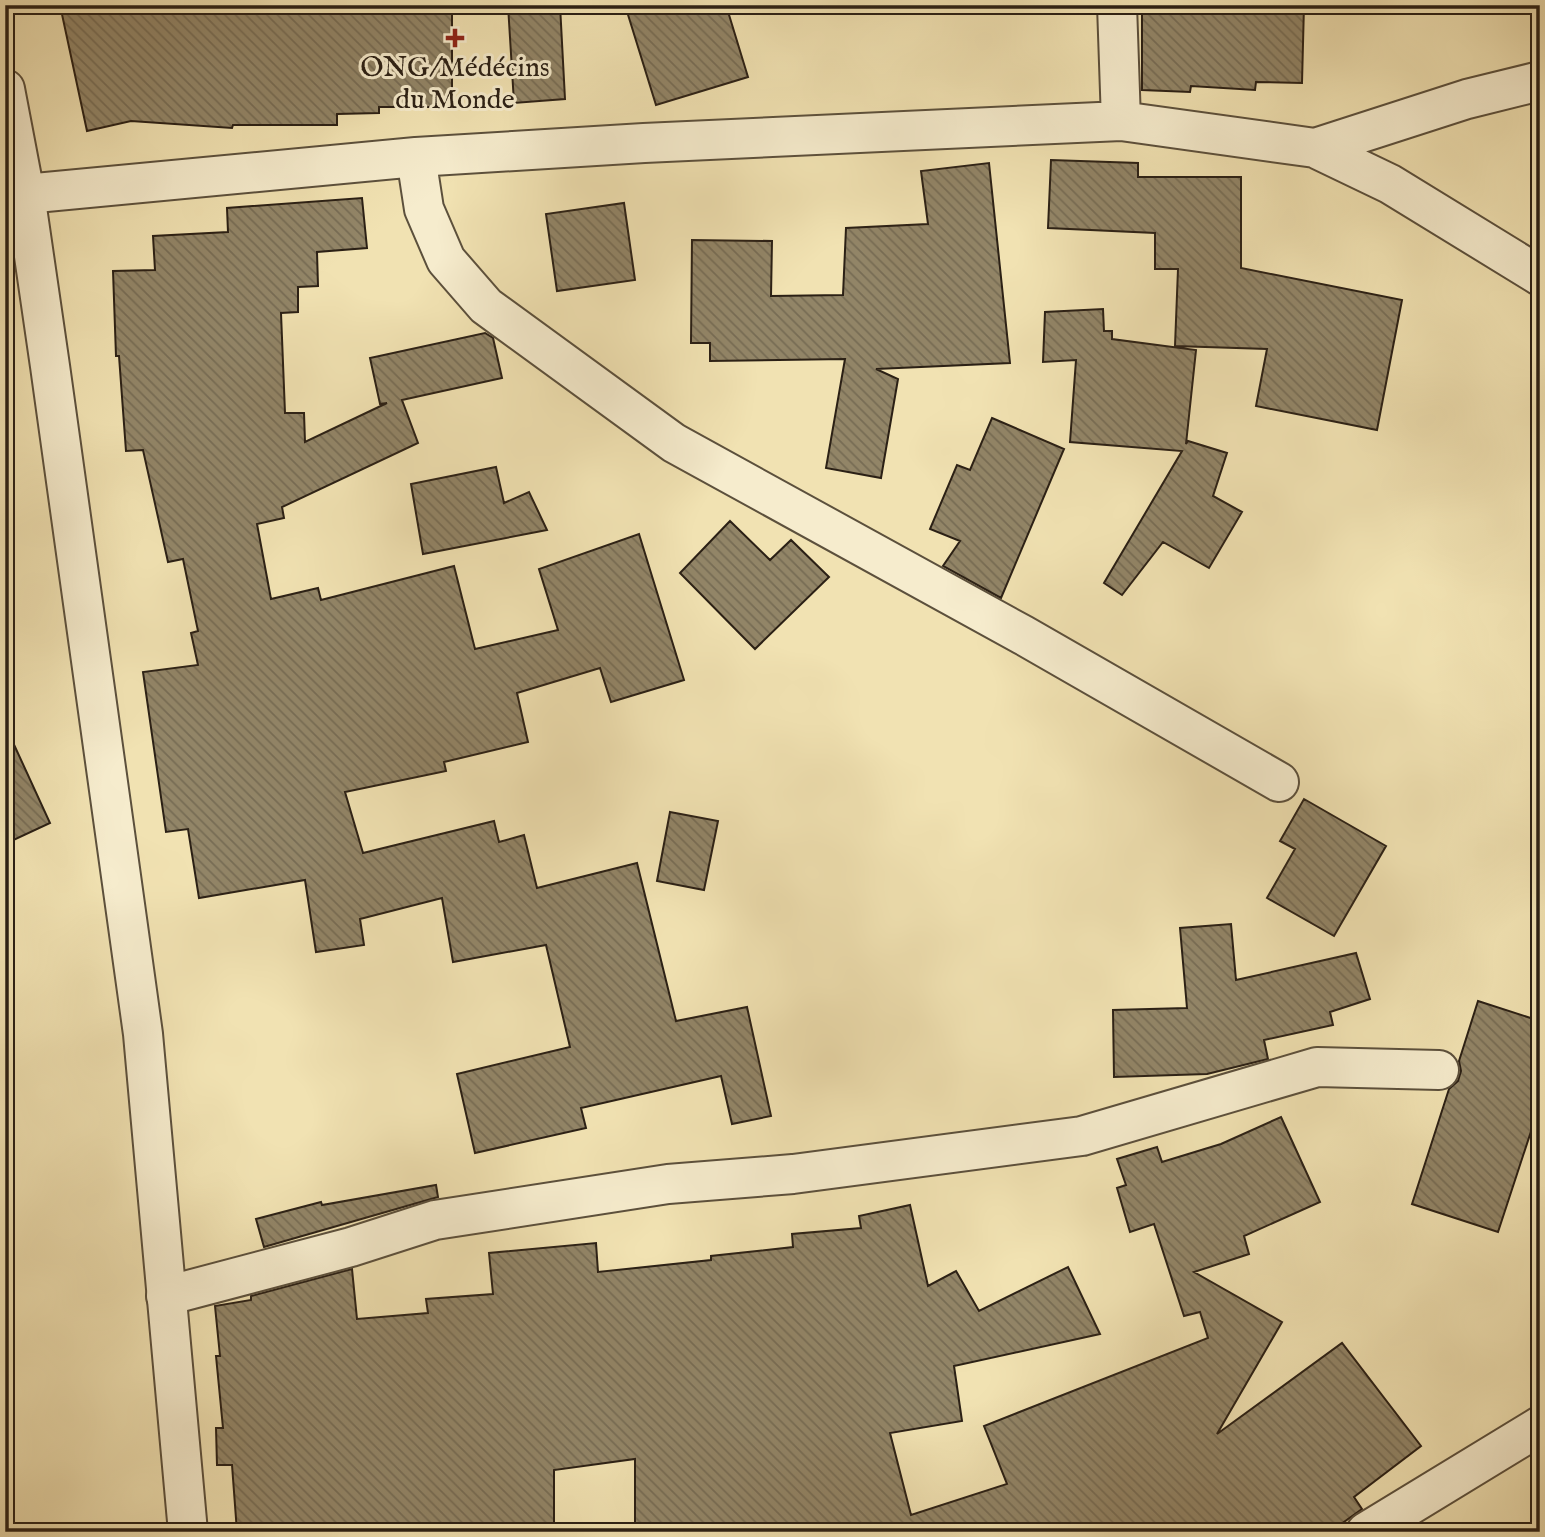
<svg xmlns="http://www.w3.org/2000/svg" width="1545" height="1537" font-family="'IM FELL English',serif">
<defs>
<pattern id="building-back-hatch" width="6" height="6" patternUnits="userSpaceOnUse" patternTransform="scale(1.75)"><rect width="6" height="6" fill="#928567"/><path d="M-1 5l2 2M0 0l6 6M5-1l2 2" fill="none" stroke="#776c54"/></pattern>
</defs>
<rect width="100%" height="100%" fill="#f1e2b2"/>
<filter id="stains"><feTurbulence type="fractalNoise" baseFrequency=".00286" numOctaves="4"/><feColorMatrix values="0 0 0 0 .2 0 0 0 0 .09 0 0 0 0 .02 0 0 0 .5 -.17"/></filter>
<radialGradient id="worn" r=".72"><stop offset=".6" stop-color="#630" stop-opacity="0"/><stop offset="1" stop-color="#630" stop-opacity=".3"/></radialGradient>
<path fill="url(#building-back-hatch)" stroke="#2b2015" stroke-width="2" d="M 60,5 L 452,5 L 452,107 L 379,107 L 379,113 L 337,114 L 337,125 L 233,125 L 232,128 L 131,121 L 87,131 Z
M 508,5 L 560,5 L 565,99 L 514,103 Z
M 625,5 L 726,5 L 748,77 L 656,105 Z
M 1142,5 L 1304,5 L 1302,83 L 1256,82 L 1255,90 L 1191,86 L 1190,92 L 1142,90 Z
M 1051,160 L 1138,163 L 1138,177 L 1241,177 L 1241,268 L 1402,300 L 1377,430 L 1256,406 L 1267,349 L 1175,346 L 1178,269 L 1155,269 L 1155,233 L 1048,228 Z
M 989,163 L 1010,363 L 876,369 L 898,379 L 881,478 L 826,468 L 845,359 L 710,361 L 710,343 L 691,343 L 692,240 L 772,241 L 771,296 L 843,295 L 846,228 L 928,224 L 921,171 Z
M 362,198 L 367,248 L 317,252 L 318,286 L 298,287 L 298,312 L 281,313 L 285,413 L 304,413 L 305,442 L 387,403 L 380,404 L 370,358 L 485,333 L 493,338 L 502,378 L 402,400 L 418,443 L 282,507 L 284,518 L 257,524 L 271,599 L 318,588 L 321,600 L 454,566 L 475,649 L 558,630 L 539,569 L 639,534 L 684,680 L 611,702 L 600,668 L 517,693 L 528,742 L 444,762 L 446,771 L 345,792 L 363,853 L 494,821 L 499,842 L 524,835 L 537,888 L 637,863 L 676,1021 L 747,1007 L 771,1116 L 732,1124 L 721,1076 L 581,1108 L 586,1128 L 475,1153 L 457,1074 L 570,1047 L 546,945 L 453,962 L 442,898 L 360,919 L 364,945 L 316,952 L 305,880 L 199,898 L 188,829 L 166,832 L 143,672 L 198,665 L 191,633 L 198,631 L 183,559 L 168,562 L 143,450 L 126,451 L 119,356 L 116,356 L 113,271 L 155,270 L 153,236 L 228,232 L 227,208 Z
M 624,203 L 635,280 L 557,291 L 546,214 Z
M 1103,309 L 1104,331 L 1112,331 L 1112,339 L 1196,350 L 1186,444 L 1188,441 L 1227,453 L 1213,496 L 1242,512 L 1209,568 L 1163,542 L 1122,595 L 1104,583 L 1182,451 L 1070,442 L 1076,360 L 1043,362 L 1045,312 Z
M 992,418 L 1064,449 L 1001,598 L 943,566 L 960,541 L 930,529 L 957,465 L 970,470 Z
M 496,467 L 504,503 L 529,492 L 547,530 L 423,554 L 411,484 Z
M 730,521 L 770,560 L 791,540 L 829,577 L 755,649 L 680,573 Z
M 5,725 L 50,823 L 5,844 Z
M 1304,799 L 1386,846 L 1334,936 L 1267,898 L 1295,849 L 1280,841 Z
M 670,812 L 718,821 L 704,890 L 657,881 Z
M 1231,924 L 1236,980 L 1356,953 L 1370,999 L 1330,1012 L 1333,1025 L 1264,1040 L 1268,1059 L 1207,1074 L 1114,1077 L 1113,1010 L 1187,1008 L 1180,928 Z
M 1478,1001 L 1540,1021 L 1540,1104 L 1498,1232 L 1412,1204 L 1449,1089 L 1458,1081 L 1461,1071 L 1459,1061 Z
M 1281,1117 L 1320,1202 L 1244,1236 L 1249,1254 L 1194,1272 L 1282,1322 L 1217,1434 L 1342,1343 L 1421,1446 L 1354,1497 L 1362,1509 L 1330,1532 L 821,1532 L 820,1527 L 725,1532 L 725,1528 L 635,1528 L 635,1459 L 554,1470 L 554,1525 L 507,1525 L 507,1532 L 237,1532 L 232,1465 L 217,1465 L 216,1428 L 223,1428 L 216,1356 L 220,1356 L 215,1306 L 251,1300 L 251,1296 L 352,1269 L 357,1319 L 428,1313 L 426,1299 L 493,1294 L 489,1253 L 596,1243 L 598,1272 L 711,1260 L 711,1256 L 793,1247 L 792,1234 L 861,1228 L 859,1216 L 910,1205 L 928,1286 L 956,1271 L 979,1311 L 1068,1267 L 1100,1334 L 954,1366 L 962,1421 L 890,1433 L 911,1515 L 1007,1484 L 984,1426 L 1208,1338 L 1200,1312 L 1184,1316 L 1154,1224 L 1130,1232 L 1117,1188 L 1126,1185 L 1117,1159 L 1157,1147 L 1162,1162 L 1221,1144 Z
M 436,1185 L 438,1197 L 264,1247 L 256,1219 L 321,1202 L 322,1205 Z"/>
<g fill="none" stroke-linecap="round" stroke-linejoin="round">
<defs>
<path id="minor" d="M 1117,5 L 1121,121
M 1315,148 L 1467,99 L 1540,81
M 416,157 L 424,209 L 446,260 L 486,306 L 674,443 L 1023,635 L 1279,782
M 25,194 L 416,157 L 644,143 L 1121,121 L 1315,148 L 1390,184 L 1540,276
M 166,1296 L 351,1247 L 435,1220 L 668,1184 L 793,1174 L 1082,1136 L 1317,1067 L 1439,1070
M 1366,1532 L 1540,1426"/>
<path id="tertiary" d="M 5,89 L 25,194 L 50,366 L 143,1034 L 188,1532"/>
</defs>
<use href="#minor" stroke="#5c503c" stroke-width="42"/>
<use href="#tertiary" stroke="#5c503c" stroke-width="42"/>
<use href="#minor" stroke="#f6eccd" stroke-width="38"/>
<use href="#tertiary" stroke="#f6eccd" stroke-width="38"/>
</g>
<path fill="#8f2418" stroke="#f6eccd" stroke-width="2.5" d="M451.5 27.5h7v7h7v7h-7v7h-7v-7h-7v-7h7z"/>
<g text-anchor="middle" dominant-baseline="central" stroke-width="6" stroke-linejoin="round" paint-order="stroke">
<g font-size="28" fill="#2b2015" stroke="#f6eccd">
<text x="455" y="68">ONG/Médécins<tspan x="455" dy="32">du Monde</tspan></text>
</g>
</g>
<rect width="1545" height="1537" fill="none" stroke="#f1e2b2" stroke-width="28"/>
<rect x="7" y="7" width="1531" height="1523" fill="none" stroke="#2b2015" stroke-width="3.5"/>
<rect x="14" y="14" width="1517" height="1509" fill="none" stroke="#2b2015" stroke-width="2"/>
<rect width="100%" height="100%" filter="url(#stains)"/>
<rect width="100%" height="100%" fill="url(#worn)"/>
</svg>
